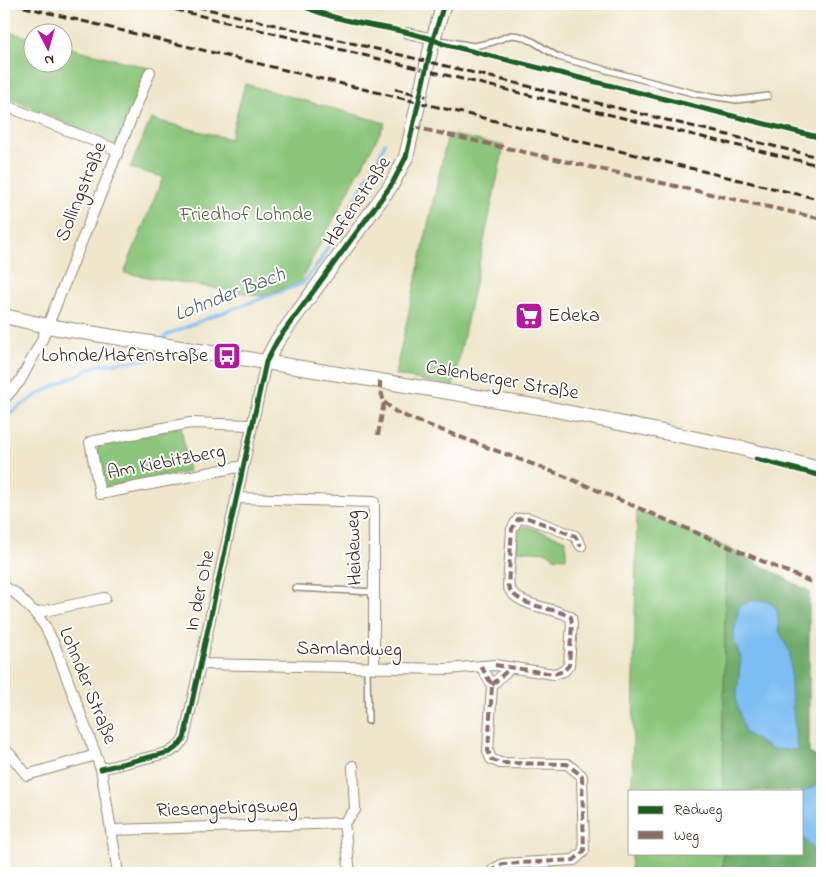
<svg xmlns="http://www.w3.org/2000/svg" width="826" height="877" font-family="'Indie Flower',sans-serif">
<rect width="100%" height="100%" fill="#fff"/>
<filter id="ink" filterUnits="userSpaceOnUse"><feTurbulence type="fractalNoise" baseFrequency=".02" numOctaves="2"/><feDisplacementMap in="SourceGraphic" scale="10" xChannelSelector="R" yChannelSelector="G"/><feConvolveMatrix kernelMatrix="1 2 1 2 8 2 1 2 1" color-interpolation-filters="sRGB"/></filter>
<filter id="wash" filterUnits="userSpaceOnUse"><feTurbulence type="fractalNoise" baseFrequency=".0096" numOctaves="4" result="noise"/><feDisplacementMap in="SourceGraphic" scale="20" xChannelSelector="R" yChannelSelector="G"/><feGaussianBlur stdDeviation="1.12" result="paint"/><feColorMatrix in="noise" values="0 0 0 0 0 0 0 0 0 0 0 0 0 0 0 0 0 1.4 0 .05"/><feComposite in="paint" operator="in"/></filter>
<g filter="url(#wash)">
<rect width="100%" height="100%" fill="#efe6cb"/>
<path fill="#8bc67b" stroke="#63784c" d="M 4,31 L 32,38 L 32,62 L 62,62 L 63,46 L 149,68 L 115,145 L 4,96 Z
M 245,84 L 385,123 L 300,282 L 262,296 L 124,273 L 163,177 L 130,168 L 151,119 L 230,139 Z
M 448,134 L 504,146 L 453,387 L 395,375 Z
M 181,427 L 189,472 L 104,487 L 97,453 L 99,443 Z
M 637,511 L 726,547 L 723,791 L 632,791 Z
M 523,527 L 529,527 L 566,540 L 566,558 L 554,557 L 547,552 L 516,550 L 518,533 Z
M 631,853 L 723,853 L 723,873 L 631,873 Z"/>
<path fill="#70ab6b" stroke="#566a44" d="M 726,547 L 809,591 L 809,753 L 822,760 L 822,786 L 819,784 L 803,792 L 802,796 L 802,791 L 723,791 Z
M 802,836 L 822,861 L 810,873 L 723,873 L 723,853 L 802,853 Z"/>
<path fill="#7cbef2" stroke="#5c7488" d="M 750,601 L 769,601 L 777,609 L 779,631 L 790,653 L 791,690 L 797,750 L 771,749 L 745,733 L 736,701 L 741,658 L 733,638 L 739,607 Z
M 819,784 L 822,786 L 822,861 L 802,836 L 803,792 Z"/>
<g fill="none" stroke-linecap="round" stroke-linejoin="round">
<path stroke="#7cbef2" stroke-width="3" d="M 162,342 L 166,335 L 213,316 L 302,284 L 318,264 L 376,163 L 385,143
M 4,417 L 40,393 L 98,365 L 152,359 L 158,349"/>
</g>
</g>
<g filter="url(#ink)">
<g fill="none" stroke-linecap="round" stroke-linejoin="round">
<defs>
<path id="lane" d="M 433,39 L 474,46 L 493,42 L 511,35 L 520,36 L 534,42 L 558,57 L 696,94 L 737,100 L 768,96
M 295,588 L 374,592
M 367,668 L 368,721"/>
<path id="street" d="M 408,33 L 433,39
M 4,105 L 117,150
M 4,399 L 20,381 L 41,342 L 150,72
M 243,466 L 100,494 L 90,442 L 190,423 L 251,425
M 237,498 L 374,502 L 374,668
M 4,587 L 15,593 L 35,613 L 45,626 L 55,646 L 101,769 L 118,873
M 35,613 L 105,598
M 201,664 L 447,669 L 495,665 L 554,674 L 564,671 L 569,665 L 572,624 L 571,617 C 552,606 517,608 508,586 L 512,529 L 518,519 L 528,518 L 575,536 L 581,546
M 481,666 L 492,685 L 488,751 L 491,759 L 500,763 L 567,764 L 582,776 L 584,851 L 574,860 L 503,864 L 494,869 L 491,873
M 492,685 L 511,667
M 8,752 L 27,775 L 96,755
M 101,769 L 170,752 L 177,747 L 184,739 L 266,362
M 344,823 L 355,810 L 353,766
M 112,830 L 344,823 L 350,873"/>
<path id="secondary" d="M 4,316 L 47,326 L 551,409 L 741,448 L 822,470
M 266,362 L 277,341 L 392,184 L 406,157 L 433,39 L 444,4"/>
</defs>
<use href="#lane" stroke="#958874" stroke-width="8"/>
<use href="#street" stroke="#958874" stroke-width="12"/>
<use href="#secondary" stroke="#958874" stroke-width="16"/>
<use href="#lane" stroke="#fff" stroke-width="5"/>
<use href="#street" stroke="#fff" stroke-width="10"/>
<use href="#secondary" stroke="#fff" stroke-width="14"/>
<path stroke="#3b2a1e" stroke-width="3" stroke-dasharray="8 4" stroke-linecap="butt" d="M 12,4 L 822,200
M 152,4 L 822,166
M 186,4 L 364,46 L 822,158
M 395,89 L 429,97"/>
<path stroke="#8d6e63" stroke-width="4" stroke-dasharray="8 4" stroke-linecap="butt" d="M 413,127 L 822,219
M 384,402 L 396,412 L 412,419 L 564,476 L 811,582
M 378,435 L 384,402 L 380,388 L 380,381
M 495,665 L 554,674 L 564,671 L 569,665 L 572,624 L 571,617 C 552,606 517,608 508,586 L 512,529 L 518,519 L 528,518 L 575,536 L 581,546
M 481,666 L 492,685 L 488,751 L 491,759 L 500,763 L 567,764 L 582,776 L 584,851 L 574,860 L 503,864 L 494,869 L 491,873
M 492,685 L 511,667"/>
<defs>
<path id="cycleway" d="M 298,4 C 328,18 359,23 391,29 C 409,33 427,36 443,44 L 822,138
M 756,459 L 822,476
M 101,769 L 170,752 L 177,747 L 184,739 L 266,362 L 277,341 L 392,184 L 406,157 L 433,39 L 444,4"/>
</defs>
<use href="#cycleway" stroke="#fff" stroke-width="8"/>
<use href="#cycleway" stroke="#1b5e20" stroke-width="5"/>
</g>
</g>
<defs>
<symbol id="supermarket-square" viewBox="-11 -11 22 22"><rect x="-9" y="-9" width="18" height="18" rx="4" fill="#b5179e" stroke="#fff"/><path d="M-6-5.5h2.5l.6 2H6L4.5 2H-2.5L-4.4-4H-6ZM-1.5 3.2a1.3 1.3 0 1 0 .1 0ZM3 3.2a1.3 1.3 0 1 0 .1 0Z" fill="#fff"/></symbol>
<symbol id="bus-square" viewBox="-11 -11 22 22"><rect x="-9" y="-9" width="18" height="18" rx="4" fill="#b5179e" stroke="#fff"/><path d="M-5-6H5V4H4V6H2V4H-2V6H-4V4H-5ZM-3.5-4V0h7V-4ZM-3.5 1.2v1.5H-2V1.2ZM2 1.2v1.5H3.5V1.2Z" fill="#fff"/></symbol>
</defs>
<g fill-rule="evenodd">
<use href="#supermarket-square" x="513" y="300" width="32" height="32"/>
<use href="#bus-square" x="211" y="340" width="32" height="32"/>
</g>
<g text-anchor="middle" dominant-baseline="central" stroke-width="4" stroke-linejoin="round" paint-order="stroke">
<g font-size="20" fill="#3b2a1e" stroke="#fff">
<text transform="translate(82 192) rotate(-68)">Sollingstraße</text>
<text transform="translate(358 202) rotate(-56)">Hafenstraße</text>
<text transform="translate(502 381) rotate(10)">Calenberger Straße</text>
<text transform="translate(166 463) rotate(-11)">Am Kiebitzberg</text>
<text transform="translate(355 548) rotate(-92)">Heideweg</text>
<text transform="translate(201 591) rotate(-78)">In der Ohe</text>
<text transform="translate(349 650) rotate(1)">Samlandweg</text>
<text transform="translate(87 686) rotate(68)">Lohnder Straße</text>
<text transform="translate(227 809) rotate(-2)">Riesengebirgsweg</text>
</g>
<g font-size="20" fill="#57613f" stroke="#fff">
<text x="246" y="215">Friedhof Lohnde</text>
</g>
<g font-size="20" fill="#3b2a1e" stroke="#fff" text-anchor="start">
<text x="548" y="316">Edeka</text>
<text x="208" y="356" text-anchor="end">Lohnde/Hafenstraße</text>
</g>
<g font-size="21" font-style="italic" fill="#525e68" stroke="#fff">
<text transform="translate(230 295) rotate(-21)">Lohnder Bach</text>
</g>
</g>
<rect width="826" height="877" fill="none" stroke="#fff" stroke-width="20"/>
<rect x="628" y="790" width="175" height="65" fill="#ffffff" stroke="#b1aaa5"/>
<rect x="638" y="806" width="25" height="8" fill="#1b5e20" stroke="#b1aaa5"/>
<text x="674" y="814" font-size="15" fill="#3b2a1e">Radweg</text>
<rect x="638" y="831" width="25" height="8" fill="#8d6e63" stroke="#b1aaa5"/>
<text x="674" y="840" font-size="15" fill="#3b2a1e">Weg</text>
<g transform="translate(48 48) rotate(174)"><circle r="24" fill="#ffffff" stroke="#b1aaa5"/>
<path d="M0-4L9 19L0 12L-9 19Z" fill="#b5179e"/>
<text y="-8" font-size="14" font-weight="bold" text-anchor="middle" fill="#3b2a1e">N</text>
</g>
</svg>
